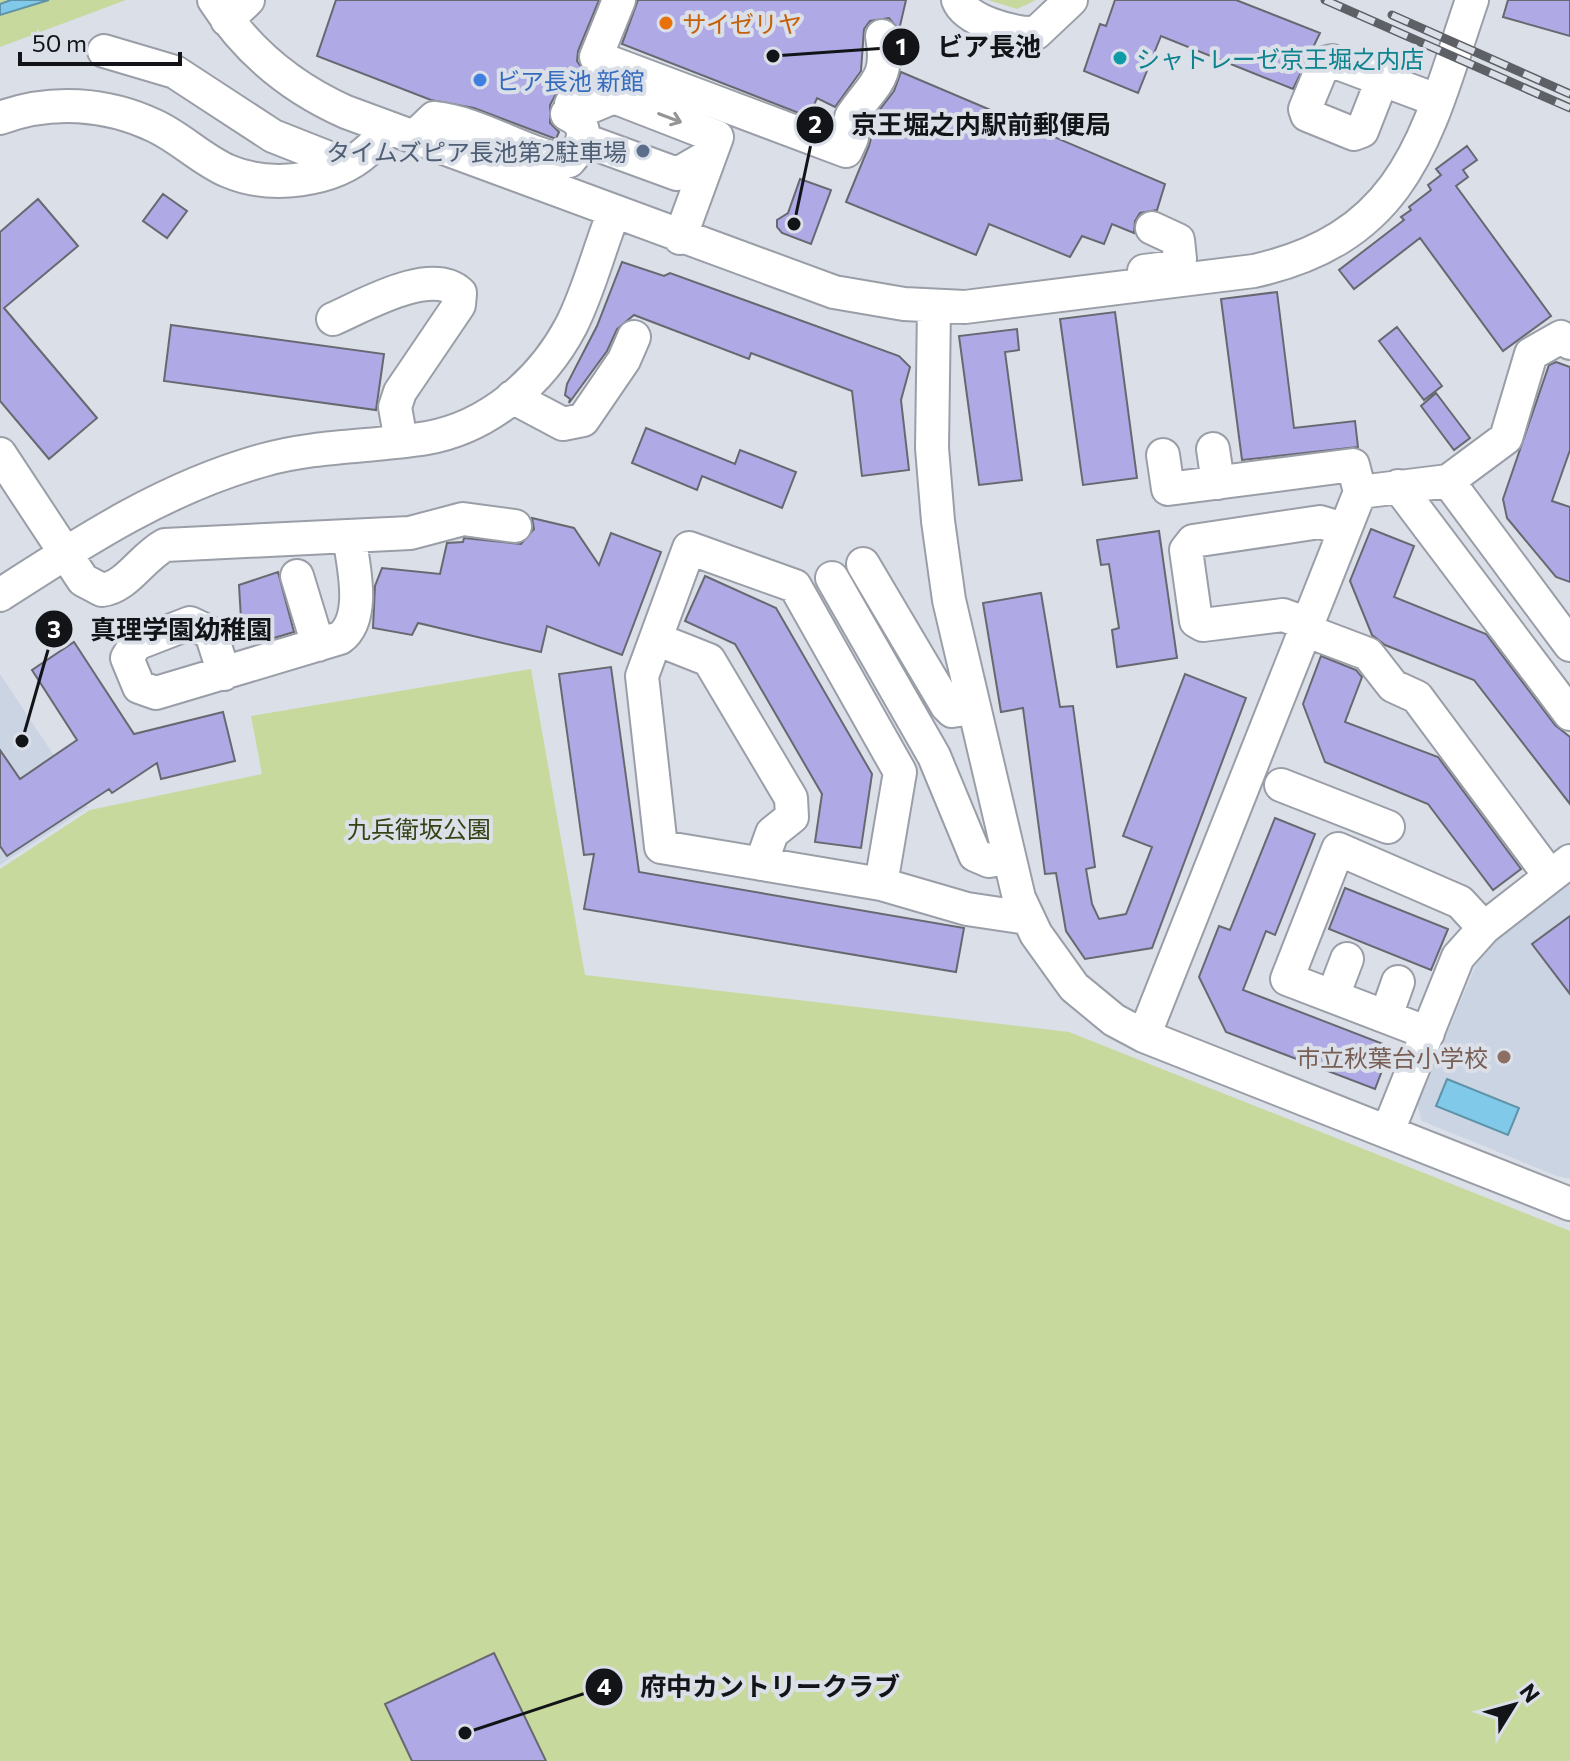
<svg xmlns="http://www.w3.org/2000/svg" width="1570" height="1761" font-family="Commissioner,'Noto Sans JP',sans-serif">
<rect width="100%" height="100%" fill="#dadfe8"/>
<path fill="#cbd4e3" d="M 0,674 L 88,807 L 0,865 Z
M 1570,883 L 1570,1179 L 1557,1176 L 1422,1121 L 1417,1105 L 1476,965 L 1496,940 Z"/>
<path fill="#c8d99d" d="M 0,0 L 126,0 L 0,47 Z
M 988,0 L 1036,0 L 1017,9 Z
M 531,669 L 585,975 L 1069,1032 L 1570,1231 L 1570,1761 L 0,1761 L 0,869 L 90,810 L 262,774 L 251,716 Z"/>
<path fill="#80c9e8" stroke="#5f93a9" stroke-width="2" d="M 11,0 L 49,0 L 0,15 L 0,4 Z
M 1447,1079 L 1519,1108 L 1508,1135 L 1436,1106 Z"/>
<path fill="#afaae6" stroke="#686871" stroke-width="2" d="M 336,0 L 599,0 L 578,51 L 577,61 L 583,70 L 577,86 L 558,90 L 550,105 L 550,123 L 559,132 L 556,139 L 474,108 L 431,100 L 317,56 Z
M 638,0 L 906,0 L 899,30 L 889,18 L 870,21 L 864,29 L 861,71 L 835,107 L 817,98 L 809,117 L 622,44 Z
M 1115,0 L 1236,0 L 1320,33 L 1293,89 L 1161,36 L 1138,93 L 1084,71 L 1100,24 L 1106,26 Z
M 1508,0 L 1570,0 L 1570,36 L 1503,17 Z
M 901,72 L 1165,184 L 1157,210 L 1140,213 L 1135,221 L 1134,233 L 1112,224 L 1104,244 L 1082,236 L 1070,257 L 989,224 L 976,255 L 846,202 L 869,146 L 878,112 L 894,91 Z
M 1467,146 L 1477,160 L 1463,170 L 1468,177 L 1456,186 L 1551,316 L 1503,351 L 1420,238 L 1354,289 L 1339,270 L 1404,220 L 1401,217 L 1411,210 L 1409,207 L 1431,190 L 1428,185 L 1441,175 L 1436,169 Z
M 800,179 L 831,190 L 811,244 L 782,233 L 777,227 L 777,220 L 788,213 Z
M 163,194 L 187,211 L 167,238 L 143,221 Z
M 38,199 L 78,246 L 4,308 L 97,418 L 49,459 L 0,401 L 0,232 Z
M 622,262 L 664,276 L 670,273 L 899,356 L 910,367 L 901,400 L 909,470 L 862,476 L 852,391 L 751,353 L 749,359 L 634,315 L 617,329 L 607,351 L 569,403 L 570,399 L 565,395 L 567,384 L 597,326 Z
M 1277,292 L 1294,428 L 1355,421 L 1358,447 L 1242,460 L 1221,299 Z
M 1115,312 L 1137,478 L 1083,485 L 1060,319 Z
M 171,325 L 384,354 L 376,410 L 164,381 Z
M 1397,327 L 1442,386 L 1424,400 L 1379,341 Z
M 1017,329 L 1019,350 L 1005,352 L 1022,480 L 979,485 L 959,336 Z
M 1556,362 L 1570,367 L 1570,450 L 1552,501 L 1570,507 L 1570,582 L 1556,577 L 1507,518 L 1503,499 L 1549,365 Z
M 1436,393 L 1470,438 L 1454,450 L 1421,406 Z
M 646,428 L 735,464 L 740,450 L 796,472 L 782,508 L 702,476 L 697,490 L 632,463 Z
M 532,518 L 574,528 L 599,565 L 611,533 L 661,552 L 622,655 L 547,626 L 541,652 L 418,623 L 412,635 L 373,628 L 375,586 L 382,568 L 440,574 L 447,543 L 463,542 L 464,538 L 521,544 L 534,529 Z
M 1371,529 L 1414,546 L 1394,597 L 1486,634 L 1555,725 L 1570,737 L 1570,804 L 1474,680 L 1385,645 L 1372,635 L 1350,581 Z
M 1159,531 L 1177,658 L 1117,667 L 1112,630 L 1119,628 L 1109,564 L 1101,565 L 1097,540 Z
M 278,572 L 294,632 L 257,643 L 241,619 L 239,585 Z
M 705,576 L 776,608 L 872,774 L 861,848 L 815,842 L 822,794 L 735,644 L 685,621 Z
M 1041,593 L 1060,707 L 1073,706 L 1095,867 L 1086,869 L 1092,904 L 1099,919 L 1126,914 L 1152,847 L 1123,836 L 1185,674 L 1246,698 L 1152,948 L 1085,959 L 1066,931 L 1056,873 L 1045,874 L 1023,708 L 1001,712 L 983,603 Z
M 74,642 L 134,734 L 223,712 L 235,761 L 161,779 L 157,763 L 112,793 L 109,789 L 7,856 L 0,846 L 0,750 L 20,779 L 77,740 L 32,670 Z
M 1321,656 L 1356,670 L 1362,677 L 1345,722 L 1438,757 L 1521,869 L 1493,890 L 1428,804 L 1325,762 L 1303,704 Z
M 611,667 L 639,872 L 964,928 L 956,972 L 584,909 L 594,854 L 584,855 L 559,674 Z
M 1275,818 L 1315,834 L 1275,935 L 1266,931 L 1243,990 L 1391,1047 L 1375,1089 L 1226,1032 L 1199,977 L 1219,926 L 1230,930 Z
M 1345,888 L 1448,929 L 1431,970 L 1329,929 Z
M 1570,916 L 1570,994 L 1532,944 Z
M 494,1653 L 546,1761 L 412,1761 L 385,1704 Z"/>
<g fill="none" stroke-linecap="round" stroke-linejoin="round">
<defs>
<path id="minor" d="M 214,0 C 246,50 292,88 346,112 L 834,292 L 904,304 L 965,307 L 1254,271 C 1410,236 1427,132 1472,0
M 619,0 L 596,57 L 846,151 L 852,138 L 851,117 C 873,83 890,81 882,36
M 958,0 C 966,21 1014,34 1036,33 L 1071,0
M 227,20 L 248,0
M 104,51 L 175,72 L 273,136 L 344,164
M 1382,80 L 1362,131 L 1354,134 L 1307,115 L 1305,109 L 1324,63 L 1332,61 L 1423,95 L 1438,101
M 571,104 L 588,108 L 614,97 L 717,137 L 680,238
M 0,118 C 50,99 107,103 155,126 C 181,138 202,160 228,171 C 270,189 333,182 367,151 C 375,145 381,135 387,127
M 414,137 L 434,118 C 482,123 522,154 569,161 C 584,145 592,125 567,114
M 584,140 L 677,174 L 710,155
M 1144,271 L 1176,267 L 1180,259 L 1178,240 L 1152,228
M 934,307 L 932,448 L 938,521 L 949,600 L 1019,898 L 1036,934 L 1074,987 L 1114,1020 L 1144,1036 L 1570,1204
M 333,319 C 363,306 431,266 460,293 L 459,305 L 400,392 L 395,407 L 401,441
M 512,397 L 563,424 L 583,420 L 624,360 L 634,337
M 1213,449 L 1218,483
M 0,454 L 83,580 L 102,590 C 127,587 142,557 165,545 L 410,533 L 463,519 L 515,526
M 1163,455 L 1168,489 L 1353,465 L 1360,492
M 1448,481 L 1506,438 L 1531,354 L 1561,337 L 1570,343
M 1398,486 L 1570,714
M 863,564 L 947,706 L 952,711 L 973,708
M 297,576 L 318,645
M 832,578 L 934,756 L 975,855 L 989,861 L 1009,858
M 0,595 C 85,540 166,487 264,460 C 317,445 373,447 427,438 C 489,427 542,381 571,326 C 589,291 599,249 614,212
M 1305,623 L 1283,615 L 1203,625 L 1196,621 L 1186,550 L 1193,541 L 1320,522 L 1343,529
M 1302,629 L 1368,654 L 1393,686 L 1417,697 L 1550,876
M 656,639 L 709,660 L 791,798 L 792,817 L 772,833 L 761,864
M 224,674 L 211,633 L 190,623 L 136,644 L 127,658 L 139,687 L 156,693 L 340,638 C 367,618 353,564 349,536
M 1281,785 L 1388,827
M 881,884 L 900,772 L 795,586 L 689,548 L 642,676 L 661,847 L 881,884 L 967,909 L 1027,918
M 1333,996 L 1347,959
M 1386,1016 L 1398,982
M 1428,1033 L 1287,979 L 1338,849 L 1460,902 L 1484,928
M 1144,1036 L 1360,492 L 1448,481 L 1570,645
M 1388,1131 L 1458,957 L 1484,928 L 1570,861"/>
</defs>
<use href="#minor" stroke="#9a9ea7" stroke-width="36"/>
<use href="#minor" stroke="#fff" stroke-width="32"/>
<defs>
<path id="rail" d="M 1325,0 L 1570,108
M 1392,15 L 1570,94"/>
</defs>
<use href="#rail" stroke="#5d6065" stroke-width="9"/>
<use href="#rail" stroke="#dadfe8" stroke-width="6" stroke-dasharray="18" stroke-linecap="butt"/>
</g>
<defs><path id="oneway-shaft" d="M-6 0H5M1.5-3L5.5 0L1.5 3" fill="none" stroke-width="1.6" stroke-linecap="round" stroke-linejoin="round" transform="scale(2)"/></defs>
<use stroke="#949597" href="#oneway-shaft" transform="translate(670 118) rotate(21)"/>
<circle fill="#e8710a" stroke="#dadfe8" stroke-width="3" cx="666" cy="23" r="8"/>
<circle fill="#0f9aa8" stroke="#dadfe8" stroke-width="3" cx="1120" cy="58" r="8"/>
<circle fill="#3f7fe0" stroke="#dadfe8" stroke-width="3" cx="480" cy="80" r="8"/>
<circle fill="#5c6f8a" stroke="#dadfe8" stroke-width="3" cx="643" cy="151" r="8"/>
<circle fill="#8d6e63" stroke="#dadfe8" stroke-width="3" cx="1504" cy="1057" r="8"/>
<g text-anchor="middle" dominant-baseline="central" stroke-width="8" stroke-linejoin="round" paint-order="stroke">
<g font-size="24" fill="#c56008" stroke="#dadfe8" text-anchor="start">
<text x="682" y="23">サイゼリヤ</text>
</g>
<g font-size="24" fill="#0d838f" stroke="#dadfe8" text-anchor="start">
<text x="1136" y="58">シャトレーゼ京王堀之内店</text>
</g>
<g font-size="24" fill="#366cbe" stroke="#dadfe8" text-anchor="start">
<text x="496" y="80">ビア長池 新館</text>
</g>
<g font-size="24" fill="#4e5e75" stroke="#dadfe8" text-anchor="end">
<text x="627" y="151">タイムズピア長池第2駐車場</text>
</g>
<g font-size="24" fill="#374214" stroke="#dadfe8">
<text x="419" y="828">九兵衛坂公園</text>
</g>
<g font-size="24" fill="#785e54" stroke="#dadfe8" text-anchor="end">
<text x="1488" y="1057">市立秋葉台小学校</text>
</g>
</g>
<path fill="none" stroke="#121417" stroke-width="3" d="M773 56L901 47M794 224L815 125M22 741L54 629M465 1733L604 1687"/>
<g fill="#121417" stroke="#dadfe8" stroke-width="3">
<circle cx="773" cy="56" r="8"/>
<circle cx="794" cy="224" r="8"/>
<circle cx="22" cy="741" r="8"/>
<circle cx="465" cy="1733" r="8"/>
<circle cx="901" cy="47" r="20"/>
<circle cx="815" cy="125" r="20"/>
<circle cx="54" cy="629" r="20"/>
<circle cx="604" cy="1687" r="20"/>
</g>
<g font-size="24" text-anchor="middle" font-weight="bold" fill="#fff">
<text x="901" y="55">1</text>
<text x="815" y="133">2</text>
<text x="54" y="638">3</text>
<text x="604" y="1695">4</text>
</g>
<g font-size="26" text-anchor="middle" font-weight="bold" fill="#121417" stroke="#dadfe8" stroke-width="8" stroke-linejoin="round" paint-order="stroke">
<text x="989" y="56">ビア長池</text>
<text x="981" y="134">京王堀之内駅前郵便局</text>
<text x="181" y="639">真理学園幼稚園</text>
<text x="770" y="1696">府中カントリークラブ</text>
</g>
<g transform="translate(1514 1705) rotate(53)" stroke="#dadfe8" stroke-width="6" paint-order="stroke">
<path d="M0-6L14 30L0 20L-14 30Z" fill="#121417"/>
<text y="-12" font-size="22" font-weight="bold" text-anchor="middle" fill="#121417">N</text>
</g>
<path d="M20 52v12h160v-12" fill="none" stroke="#121417" stroke-width="4"/>
<text x="32" y="52" font-size="24" fill="#121417" stroke="#dadfe8" stroke-width="6" paint-order="stroke">50 m</text>
</svg>
